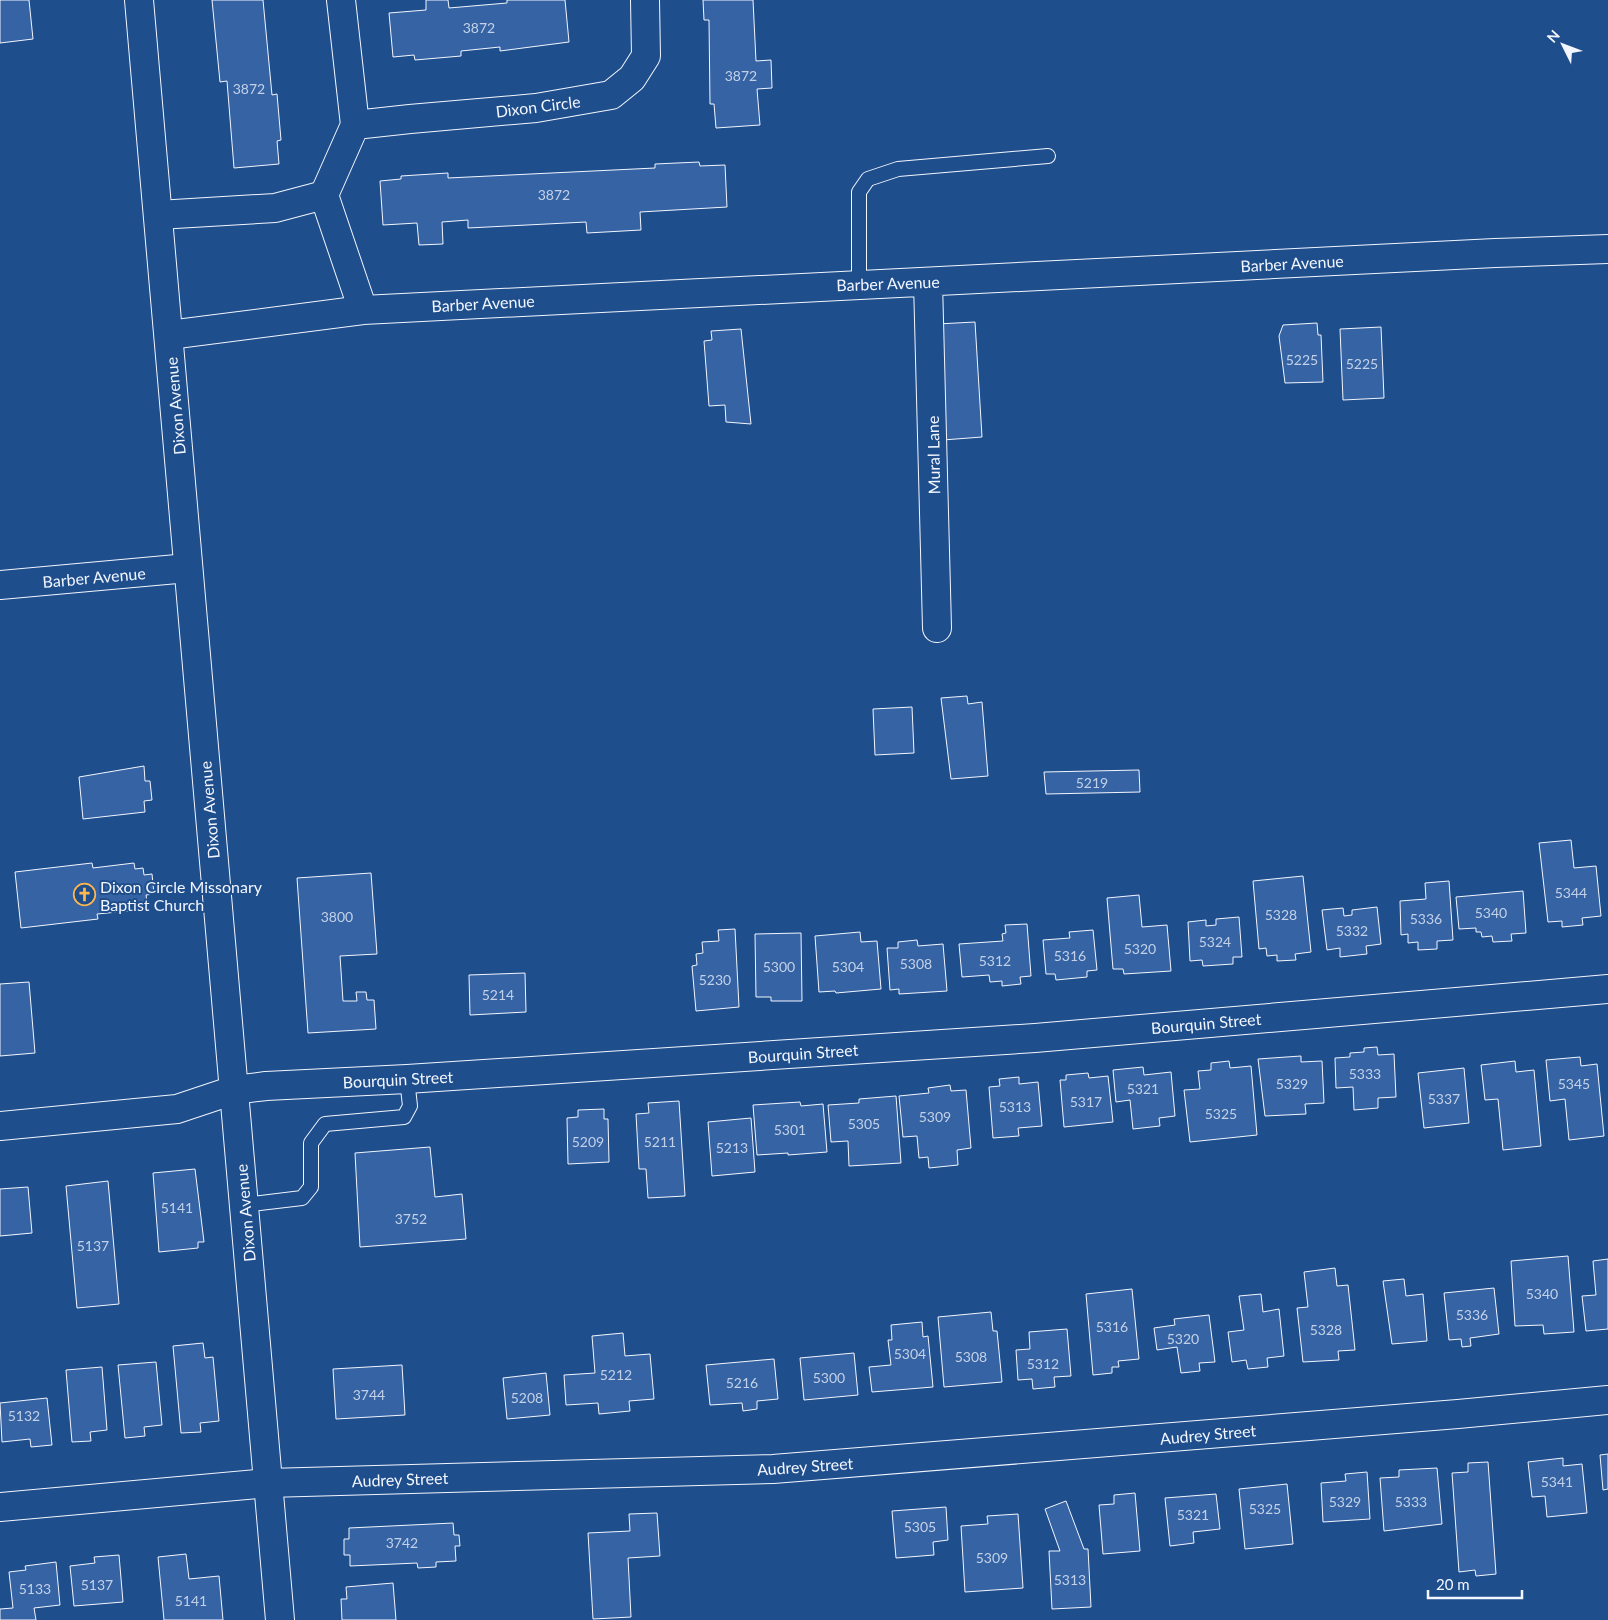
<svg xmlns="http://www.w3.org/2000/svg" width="1608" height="1620" font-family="Lato,sans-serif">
<rect width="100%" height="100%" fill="#1f4e8c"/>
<path fill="#3563a3" stroke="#f2f6ff" d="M 0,0 L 29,0 L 33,39 L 0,43 Z
M 212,0 L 263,0 L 272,95 L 277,94 L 281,140 L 277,141 L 279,164 L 234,168 L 227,81 L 220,82 Z
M 426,0 L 448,0 L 449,8 L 507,3 L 507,0 L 565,0 L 569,42 L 500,51 L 500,47 L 461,51 L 461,56 L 415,60 L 414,55 L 393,57 L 389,13 L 426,10 Z
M 703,0 L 753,0 L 756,61 L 771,60 L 772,88 L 757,89 L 760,125 L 716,128 L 714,104 L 710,104 L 709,20 L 704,20 Z
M 699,162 L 700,166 L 725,165 L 727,207 L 640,212 L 641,230 L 587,233 L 586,222 L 468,228 L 468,220 L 442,222 L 443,244 L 419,245 L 417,223 L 383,225 L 380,181 L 401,179 L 401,176 L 448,173 L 448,178 L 655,168 L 655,164 Z
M 975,322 L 982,437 L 943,440 L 937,324 Z
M 1317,323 L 1318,335 L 1321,335 L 1323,382 L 1285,383 L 1279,336 L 1283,325 Z
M 1381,327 L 1384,398 L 1343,400 L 1340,329 Z
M 741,329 L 751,424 L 726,422 L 725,405 L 709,406 L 704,341 L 712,340 L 711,331 Z
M 967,696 L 968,704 L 982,702 L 988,776 L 951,779 L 941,698 Z
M 912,707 L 914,753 L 875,755 L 873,709 Z
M 144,766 L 145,781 L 150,781 L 152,800 L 144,801 L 145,812 L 83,819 L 79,777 Z
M 1139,770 L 1140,792 L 1046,794 L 1044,772 Z
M 1571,840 L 1574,868 L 1596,866 L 1601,916 L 1582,918 L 1583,925 L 1562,927 L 1562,921 L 1548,922 L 1539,843 Z
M 92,863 L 93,868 L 134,863 L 135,869 L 143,868 L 144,875 L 152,874 L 154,894 L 146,895 L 147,902 L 138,903 L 139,910 L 97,914 L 98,919 L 21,928 L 15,872 Z
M 371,873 L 377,954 L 340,956 L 343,1001 L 357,1001 L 356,992 L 366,992 L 367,1000 L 374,1000 L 376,1029 L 308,1033 L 297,878 Z
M 1303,876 L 1311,952 L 1295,954 L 1296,960 L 1277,961 L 1277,955 L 1267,956 L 1266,948 L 1259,949 L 1253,881 Z
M 1449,881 L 1453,940 L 1437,941 L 1437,949 L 1418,950 L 1418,942 L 1408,943 L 1408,934 L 1401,935 L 1400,901 L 1426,899 L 1425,883 Z
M 1523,891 L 1526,933 L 1511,934 L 1512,941 L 1493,942 L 1492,936 L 1482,937 L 1481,932 L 1476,932 L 1476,928 L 1459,929 L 1456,897 Z
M 1139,895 L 1142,927 L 1167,925 L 1171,971 L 1124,974 L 1123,969 L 1113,969 L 1107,898 Z
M 1377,907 L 1381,944 L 1366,946 L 1367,954 L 1340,957 L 1340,948 L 1327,950 L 1322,910 L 1343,908 L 1344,916 L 1352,915 L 1352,910 Z
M 1239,917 L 1242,957 L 1233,957 L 1233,964 L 1203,966 L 1202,960 L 1190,961 L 1188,922 L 1206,920 L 1206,926 L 1216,925 L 1216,919 Z
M 1027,924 L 1031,976 L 1020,977 L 1021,984 L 1002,986 L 1002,981 L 990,982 L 989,975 L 962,977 L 959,944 L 1003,941 L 1002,934 L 1006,933 L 1005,925 Z
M 735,929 L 739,1007 L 696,1011 L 692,966 L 697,965 L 696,954 L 703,953 L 702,942 L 719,941 L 718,930 Z
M 1093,930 L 1097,970 L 1087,971 L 1087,977 L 1056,980 L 1055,974 L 1046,974 L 1043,940 L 1070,938 L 1069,932 Z
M 860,932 L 861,942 L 877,941 L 881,989 L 836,993 L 835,991 L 819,992 L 815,936 Z
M 801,933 L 802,1001 L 771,1001 L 771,997 L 756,997 L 755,934 Z
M 917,940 L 918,946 L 943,944 L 947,991 L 899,994 L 899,989 L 890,990 L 887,948 L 898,948 L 898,942 Z
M 525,973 L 526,1012 L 470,1015 L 469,975 Z
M 29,982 L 35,1053 L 0,1056 L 0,984 Z
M 1377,1047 L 1378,1055 L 1394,1054 L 1396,1097 L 1378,1098 L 1378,1108 L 1354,1110 L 1353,1087 L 1336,1088 L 1335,1058 L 1350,1057 L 1350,1053 L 1364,1052 L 1364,1048 Z
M 1301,1056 L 1301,1062 L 1322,1061 L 1324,1103 L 1305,1104 L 1306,1114 L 1265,1116 L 1258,1059 Z
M 1580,1057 L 1581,1066 L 1597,1064 L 1604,1136 L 1569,1140 L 1565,1099 L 1550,1101 L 1546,1060 Z
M 1229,1061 L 1230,1068 L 1251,1066 L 1257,1135 L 1190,1142 L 1184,1090 L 1200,1089 L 1198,1071 L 1211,1070 L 1211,1063 Z
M 1515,1061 L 1516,1072 L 1534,1070 L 1541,1146 L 1503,1150 L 1498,1099 L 1485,1100 L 1481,1065 Z
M 1143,1067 L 1144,1075 L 1171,1072 L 1175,1116 L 1159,1118 L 1160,1126 L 1133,1129 L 1130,1100 L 1116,1102 L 1113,1070 Z
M 1464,1068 L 1469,1123 L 1424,1128 L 1418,1073 Z
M 1088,1073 L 1089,1078 L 1108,1076 L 1113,1122 L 1064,1127 L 1060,1080 L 1066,1080 L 1066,1075 Z
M 1019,1077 L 1019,1084 L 1038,1082 L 1042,1126 L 1018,1128 L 1019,1136 L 993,1138 L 989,1087 L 1000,1086 L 999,1079 Z
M 950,1085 L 951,1091 L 966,1090 L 971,1148 L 957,1150 L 958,1165 L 929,1168 L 928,1157 L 919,1158 L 917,1136 L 903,1137 L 899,1096 L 929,1093 L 928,1088 Z
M 896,1096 L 901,1163 L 849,1166 L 848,1141 L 831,1142 L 828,1105 L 859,1103 L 859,1099 Z
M 679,1101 L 685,1196 L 648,1198 L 646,1169 L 639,1169 L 636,1114 L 649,1113 L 648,1103 Z
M 800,1102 L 801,1106 L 823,1104 L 827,1152 L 788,1155 L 788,1153 L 757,1155 L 753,1105 Z
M 604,1109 L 604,1119 L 608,1119 L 609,1162 L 568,1164 L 567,1118 L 578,1117 L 578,1110 Z
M 751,1118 L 755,1172 L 712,1176 L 708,1122 Z
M 430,1147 L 435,1197 L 462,1194 L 466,1239 L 360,1247 L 355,1153 Z
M 195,1169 L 204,1242 L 198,1242 L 198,1248 L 159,1252 L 153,1173 Z
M 108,1181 L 119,1304 L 77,1308 L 66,1186 Z
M 28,1187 L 32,1233 L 0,1236 L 0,1189 Z
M 1568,1256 L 1574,1332 L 1544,1334 L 1543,1325 L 1515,1326 L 1511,1261 Z
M 1608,1259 L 1608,1329 L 1586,1331 L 1582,1296 L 1596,1295 L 1593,1261 Z
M 1335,1268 L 1337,1286 L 1348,1285 L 1355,1350 L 1338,1351 L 1339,1360 L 1303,1362 L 1297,1308 L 1308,1307 L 1304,1272 Z
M 1404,1279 L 1406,1296 L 1423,1294 L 1427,1341 L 1392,1344 L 1383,1281 Z
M 1494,1288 L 1499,1334 L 1470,1338 L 1471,1346 L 1462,1347 L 1461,1339 L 1449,1340 L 1444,1293 Z
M 1132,1289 L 1139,1359 L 1118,1361 L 1119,1367 L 1112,1367 L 1112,1373 L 1093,1375 L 1086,1294 Z
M 1261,1294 L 1263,1312 L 1279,1309 L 1284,1356 L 1267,1358 L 1268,1367 L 1248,1369 L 1246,1360 L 1232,1362 L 1228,1332 L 1244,1330 L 1239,1296 Z
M 991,1312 L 993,1331 L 997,1331 L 1002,1382 L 944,1387 L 938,1317 Z
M 1209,1315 L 1215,1362 L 1199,1363 L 1200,1371 L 1181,1373 L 1177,1347 L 1157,1350 L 1154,1328 L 1175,1325 L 1174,1319 Z
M 922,1322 L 923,1337 L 928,1336 L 933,1387 L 872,1392 L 869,1367 L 891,1365 L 888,1340 L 892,1340 L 891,1325 Z
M 1067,1329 L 1071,1376 L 1054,1377 L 1055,1387 L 1033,1389 L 1032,1379 L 1018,1380 L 1016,1350 L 1030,1349 L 1029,1332 Z
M 623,1333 L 625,1356 L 650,1354 L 654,1399 L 629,1401 L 630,1411 L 599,1414 L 598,1403 L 566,1405 L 564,1375 L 595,1373 L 592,1336 Z
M 203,1343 L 205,1358 L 213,1357 L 219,1421 L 200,1423 L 201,1432 L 181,1433 L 173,1346 Z
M 854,1353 L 858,1395 L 804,1400 L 800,1358 Z
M 774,1359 L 778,1399 L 757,1401 L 757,1409 L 743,1411 L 742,1403 L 710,1405 L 706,1365 Z
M 156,1362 L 162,1425 L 144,1427 L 145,1436 L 125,1438 L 118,1365 Z
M 402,1365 L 405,1415 L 336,1419 L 333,1369 Z
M 102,1367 L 107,1430 L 90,1432 L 91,1441 L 72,1442 L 66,1370 Z
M 546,1373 L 550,1415 L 507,1419 L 503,1378 Z
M 47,1398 L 52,1445 L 31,1447 L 30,1439 L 2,1442 L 0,1403 Z
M 1608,1454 L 1608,1489 L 1603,1490 L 1600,1455 Z
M 1563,1458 L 1563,1466 L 1582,1464 L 1587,1513 L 1547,1517 L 1545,1496 L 1532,1497 L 1528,1462 Z
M 1488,1462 L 1496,1574 L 1476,1576 L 1475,1570 L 1459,1572 L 1452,1473 L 1468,1472 L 1468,1463 Z
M 1437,1468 L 1442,1524 L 1384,1531 L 1380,1478 L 1399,1477 L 1399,1470 Z
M 1367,1472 L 1370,1519 L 1323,1522 L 1321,1483 L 1346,1481 L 1345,1474 Z
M 1287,1484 L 1293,1544 L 1245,1549 L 1239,1489 Z
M 1135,1493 L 1140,1551 L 1103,1554 L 1099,1505 L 1114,1504 L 1114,1495 Z
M 1216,1494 L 1220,1529 L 1193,1532 L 1194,1543 L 1170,1546 L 1165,1498 Z
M 1066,1501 L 1084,1549 L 1088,1549 L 1091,1607 L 1052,1609 L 1049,1551 L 1060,1551 L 1045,1509 Z
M 946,1507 L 948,1540 L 933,1542 L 934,1555 L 896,1558 L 892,1511 Z
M 657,1513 L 660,1556 L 628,1558 L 631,1617 L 593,1619 L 588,1533 L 630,1531 L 629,1514 Z
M 1018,1514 L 1023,1588 L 965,1592 L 961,1526 L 988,1524 L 987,1516 Z
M 453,1523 L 454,1535 L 459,1535 L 460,1546 L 455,1546 L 456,1561 L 436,1562 L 436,1567 L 418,1568 L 417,1563 L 350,1566 L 350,1555 L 344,1555 L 344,1539 L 349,1539 L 349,1528 Z
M 186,1554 L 189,1579 L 219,1576 L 223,1620 L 164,1620 L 158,1557 Z
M 119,1555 L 123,1602 L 74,1606 L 70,1566 L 95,1563 L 94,1557 Z
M 56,1562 L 60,1605 L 34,1608 L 36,1620 L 0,1620 L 0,1609 L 13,1608 L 9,1572 L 26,1570 L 25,1566 Z
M 393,1583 L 396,1620 L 342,1620 L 341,1599 L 347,1599 L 346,1587 Z"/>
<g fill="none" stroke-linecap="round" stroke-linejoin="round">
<defs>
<path id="service" d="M 859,284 L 859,192 L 868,179 L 898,169 L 1048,156
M 244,1205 L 302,1198 L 311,1187 L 311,1143 L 325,1124 L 404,1117 L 410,1106 L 407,1079"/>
<path id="minor" d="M 355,125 L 410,119 L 536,108 L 611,95 L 632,78 L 646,56 L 645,0
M 324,195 L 363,310
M 158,215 L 275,208 L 324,195 L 355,125 L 341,0
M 928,282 L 937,628
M 169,335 L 363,310 L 1495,253 L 1608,249
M 0,585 L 188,568
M 0,1126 L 177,1109 L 234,1090 L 266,1086 L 407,1079 L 1035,1038 L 1608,989
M 0,1507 L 268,1483 L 773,1469 L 1458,1414 L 1608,1400"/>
<path id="tertiary" d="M 139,0 L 280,1620"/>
</defs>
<use href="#service" stroke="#f2f6ff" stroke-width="16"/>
<use href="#minor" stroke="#f2f6ff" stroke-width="30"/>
<use href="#tertiary" stroke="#f2f6ff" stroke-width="30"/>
<use href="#service" stroke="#1f4e8c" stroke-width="14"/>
<use href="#minor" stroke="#1f4e8c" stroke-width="28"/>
<use href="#tertiary" stroke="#1f4e8c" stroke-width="28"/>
</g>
<defs>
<symbol id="church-ring" viewBox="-11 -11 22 22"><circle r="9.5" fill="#1f4e8c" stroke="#ffb74d" stroke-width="1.5"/><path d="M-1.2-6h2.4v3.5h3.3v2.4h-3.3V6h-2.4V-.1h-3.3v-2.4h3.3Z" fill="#ffb74d"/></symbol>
</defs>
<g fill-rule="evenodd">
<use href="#church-ring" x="72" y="882" width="25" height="25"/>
</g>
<g text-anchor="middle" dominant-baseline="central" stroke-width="4" stroke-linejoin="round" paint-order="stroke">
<g font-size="14" fill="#c3d1e8">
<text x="479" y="27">3872</text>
<text x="741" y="75">3872</text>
<text x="249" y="88">3872</text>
<text x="554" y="194">3872</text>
<text x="1302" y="359">5225</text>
<text x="1362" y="363">5225</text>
<text x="1092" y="782">5219</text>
<text x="1571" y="892">5344</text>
<text x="1491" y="912">5340</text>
<text x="1281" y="914">5328</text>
<text x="337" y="916">3800</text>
<text x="1426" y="918">5336</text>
<text x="1352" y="930">5332</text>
<text x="1215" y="941">5324</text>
<text x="1140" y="948">5320</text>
<text x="1070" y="955">5316</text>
<text x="995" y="960">5312</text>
<text x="916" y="963">5308</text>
<text x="779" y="966">5300</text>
<text x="848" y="966">5304</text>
<text x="715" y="979">5230</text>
<text x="498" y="994">5214</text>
<text x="1365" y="1073">5333</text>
<text x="1292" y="1083">5329</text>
<text x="1574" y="1083">5345</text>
<text x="1143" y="1088">5321</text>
<text x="1444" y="1098">5337</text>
<text x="1086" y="1101">5317</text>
<text x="1015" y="1106">5313</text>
<text x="1221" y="1113">5325</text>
<text x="935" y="1116">5309</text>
<text x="864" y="1123">5305</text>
<text x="790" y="1129">5301</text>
<text x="588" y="1141">5209</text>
<text x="660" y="1141">5211</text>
<text x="732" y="1147">5213</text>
<text x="177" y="1207">5141</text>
<text x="411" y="1218">3752</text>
<text x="93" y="1245">5137</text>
<text x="1542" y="1293">5340</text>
<text x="1472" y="1314">5336</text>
<text x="1112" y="1326">5316</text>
<text x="1326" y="1329">5328</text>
<text x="1183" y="1338">5320</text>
<text x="910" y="1353">5304</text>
<text x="971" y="1356">5308</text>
<text x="1043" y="1363">5312</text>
<text x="616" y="1374">5212</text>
<text x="829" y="1377">5300</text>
<text x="742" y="1382">5216</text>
<text x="369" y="1394">3744</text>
<text x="527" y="1397">5208</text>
<text x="24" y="1415">5132</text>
<text x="1557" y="1481">5341</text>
<text x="1345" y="1501">5329</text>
<text x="1411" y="1501">5333</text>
<text x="1265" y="1508">5325</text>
<text x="1193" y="1514">5321</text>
<text x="920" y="1526">5305</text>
<text x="402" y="1542">3742</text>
<text x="992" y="1557">5309</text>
<text x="1070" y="1579">5313</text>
<text x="97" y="1584">5137</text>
<text x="35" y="1588">5133</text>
<text x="191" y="1600">5141</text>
</g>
<g font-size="16" fill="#f2f6ff" stroke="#1f4e8c">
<text transform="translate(538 106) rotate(-7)">Dixon Circle</text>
<text transform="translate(1292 263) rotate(-3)">Barber Avenue</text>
<text transform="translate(888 283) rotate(-2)">Barber Avenue</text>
<text transform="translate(483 303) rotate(-3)">Barber Avenue</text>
<text transform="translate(175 406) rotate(-95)">Dixon Avenue</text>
<text transform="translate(933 455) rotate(-91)">Mural Lane</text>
<text transform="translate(94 577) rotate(-5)">Barber Avenue</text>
<text transform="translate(209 810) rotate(-95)">Dixon Avenue</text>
<text transform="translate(1206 1023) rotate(-5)">Bourquin Street</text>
<text transform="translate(803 1053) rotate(-4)">Bourquin Street</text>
<text transform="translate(398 1079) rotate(-3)">Bourquin Street</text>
<text transform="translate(245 1213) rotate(-95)">Dixon Avenue</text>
<text transform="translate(1208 1434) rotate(-5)">Audrey Street</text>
<text transform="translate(805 1466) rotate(-4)">Audrey Street</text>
<text transform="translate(400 1479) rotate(-2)">Audrey Street</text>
</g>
<g font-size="16" fill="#f2f6ff" stroke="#1f4e8c" text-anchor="start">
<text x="100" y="886">Dixon Circle Missonary<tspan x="100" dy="18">Baptist Church</tspan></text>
</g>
</g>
<g transform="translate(1563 45) rotate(312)" stroke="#1f4e8c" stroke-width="4" paint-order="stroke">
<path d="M0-4L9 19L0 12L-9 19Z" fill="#f2f6ff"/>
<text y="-8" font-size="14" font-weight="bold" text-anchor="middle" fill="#f2f6ff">N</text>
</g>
<path d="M1428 1590v8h94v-8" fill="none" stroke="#f2f6ff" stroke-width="2.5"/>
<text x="1436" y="1590" font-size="15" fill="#f2f6ff" stroke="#1f4e8c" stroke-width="4" paint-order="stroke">20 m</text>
</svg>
